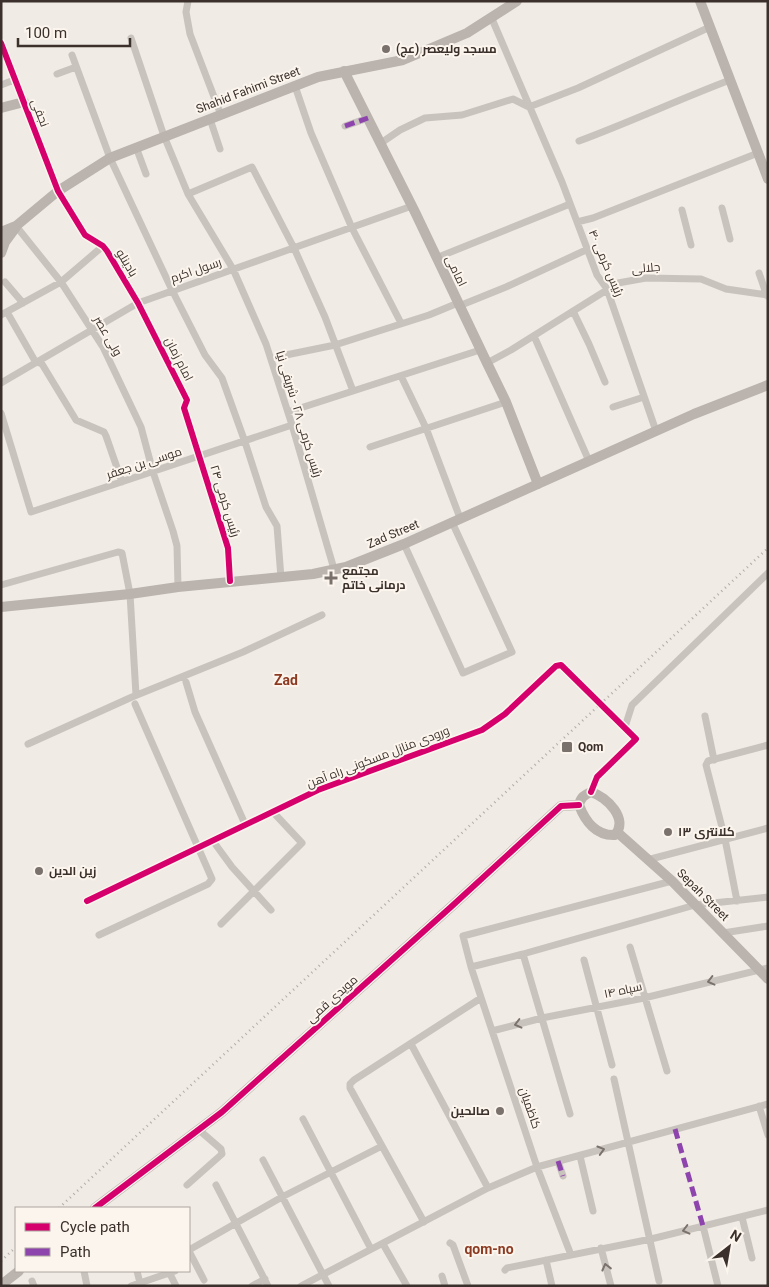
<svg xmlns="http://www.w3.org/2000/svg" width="769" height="1287" font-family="Roboto,Cairo,sans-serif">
<rect width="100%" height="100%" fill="#f0ebe5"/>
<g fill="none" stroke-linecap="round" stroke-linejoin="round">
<path stroke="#ccc6c0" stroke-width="7" stroke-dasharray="7 3.5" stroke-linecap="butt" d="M 561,665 L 625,727"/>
<path stroke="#c9c3be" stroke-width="7" d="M 188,1 L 186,12 L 190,34 L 221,115
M 492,19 L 562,182 L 597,275 L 607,289 L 656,431
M 131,38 L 164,136 L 188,194 L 233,269 L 266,344 L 292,425 L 334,569
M 1,43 L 58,191 L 85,235 L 103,246 L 107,251 L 138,303 L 187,400 L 184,408 L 228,548 L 230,581
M 72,55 L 110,158 L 172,290 L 205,355 L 222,378 L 245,442 L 266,507 L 277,526 L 281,578
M 57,74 L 76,67
M 1,85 L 14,80
M 295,86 L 311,133 L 352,228 L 401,323
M 529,107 L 578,88 L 710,27
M 210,119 L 220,149
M 345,126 L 368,118
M 579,141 C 630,122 680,99 730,80
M 381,143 L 400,130 L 425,118 L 462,115 L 513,99 L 529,107
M 136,147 L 146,174
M 188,194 L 252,167 L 294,248 L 325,317 L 353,391
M 722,208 L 730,239
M 682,210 L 691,245
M 577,222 L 593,218 L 758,153
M 16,226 L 61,282 L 92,330 L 103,347 L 141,427 L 153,472 L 173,531 L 177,546 L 178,587
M 436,258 L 570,204
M 759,273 L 767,296
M 5,282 L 23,303
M 459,306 L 506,287 L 586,250
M 573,311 L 589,344 L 605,382
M 7,312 L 35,361 L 42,364 L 76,420 L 104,432 L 106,436 L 122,482
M 1,315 L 61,282 L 103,246
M 534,336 L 589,461
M 286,355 L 335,345 L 429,315 L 458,303
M 487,363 L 511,350 L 618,283 L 646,278 L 701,279 L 726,289 L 768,295
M 401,376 L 426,428 L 460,518
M 1,383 L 138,303 L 412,206
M 613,407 L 644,397
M 288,412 L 480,350
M 1,413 L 31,512 L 292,425
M 370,447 L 506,402
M 404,544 L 463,673 L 512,652 L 452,522
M 1,585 L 118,552 L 122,553 L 130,594 L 136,695
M 186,682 L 195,712 L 245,824
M 705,716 L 714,760
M 28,744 L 132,697 L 243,652 L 322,615
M 591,792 L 597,777 L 636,739 L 625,727 L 632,705 L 768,573
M 213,841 L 232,867 L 271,910
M 647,860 L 768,828
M 87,901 L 318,790 L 482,730 L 505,714 L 556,666 L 561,665
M 737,901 L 725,839 L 706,765 L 708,761 L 768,745
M 221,924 L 302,843 L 273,812
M 723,933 L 768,926
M 99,935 L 208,884 L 212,879 L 135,704
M 630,947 L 667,1071
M 523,954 L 570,1114
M 584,960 L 612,1065
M 471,967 L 523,954 L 695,905 L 768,897
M 492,1031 L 542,1018 L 644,998 L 768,968
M 411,1044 L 488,1188
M 614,1079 L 659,1281
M 759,1106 L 768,1135
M 303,1119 L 371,1249
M 580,1156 L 593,1211
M 263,1160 L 329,1286
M 558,1161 L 563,1176
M 187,1185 L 222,1154 L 221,1149 L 199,1130
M 216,1185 L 268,1286
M 742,1217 L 752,1258
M 424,1222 L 350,1088 L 350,1084 L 354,1080 L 481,998
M 703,1226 L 718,1286
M 450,1243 L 453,1245 L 468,1286
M 383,1244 L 407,1286
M 601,1248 L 611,1286
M 189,1250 L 282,1197 L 382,1146
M 189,1251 L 204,1280
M 571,1255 L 537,1167 L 471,967 L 463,936 L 672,881
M 546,1260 L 552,1286
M 505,1270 L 507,1268 L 651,1239 L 768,1210
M 84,1271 L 87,1286
M 137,1271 L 140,1283
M 170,1274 L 176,1286
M 442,1276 L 445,1286
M 32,1281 L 34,1286
M 131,1286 L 175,1271
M 252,1286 L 265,1279
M 301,1286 L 488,1188 L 537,1167 L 768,1104"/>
<path stroke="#bab3ae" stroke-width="10" d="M 700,1 L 768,179
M 344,71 L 415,212 L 487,363 L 506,402 L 538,484
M 1,108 L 24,102
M 1,232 L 16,226 L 58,191 L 110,158 L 318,77 L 403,60 L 467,33 L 517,1
M 1,253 L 5,242 L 16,227
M 1,607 L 130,594 L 178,587 L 313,574 L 346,567 L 404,544 L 694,414 L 768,385
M 591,792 C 607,797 629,819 615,835 C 596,836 585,821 579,805 C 581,797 584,795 591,792 Z
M 617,832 L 672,881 L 768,979
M 95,1208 L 222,1112 L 452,906 L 561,806 L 579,805
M 1,1285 L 19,1271"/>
<path stroke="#b1aca8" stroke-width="2.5" stroke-dasharray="1 4" stroke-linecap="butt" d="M 59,1208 L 768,548
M 1,1261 L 16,1247"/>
<path stroke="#8e44ad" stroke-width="5" stroke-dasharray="10 5" stroke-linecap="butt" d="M 345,126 L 368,118
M 675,1129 L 703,1226
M 558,1161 L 563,1176"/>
<defs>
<path id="cycleway" d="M 1,43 L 58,191 L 85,235 L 103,246 L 107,251 L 138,303 L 187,400 L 184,408 L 228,548 L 230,581
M 87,901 L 318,790 L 482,730 L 505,714 L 556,666 L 561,665 L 636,739 L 597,777 L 591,792
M 95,1208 L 222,1112 L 452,906 L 561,806 L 579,805"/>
</defs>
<use href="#cycleway" stroke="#fbf5ee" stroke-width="9"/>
<use href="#cycleway" stroke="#d6006c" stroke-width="6"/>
</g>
<defs><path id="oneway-chevron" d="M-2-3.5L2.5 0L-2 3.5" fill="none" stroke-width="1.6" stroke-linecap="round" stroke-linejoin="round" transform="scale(1.25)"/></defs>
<g stroke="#7b726d">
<use href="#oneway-chevron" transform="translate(711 981) rotate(166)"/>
<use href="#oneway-chevron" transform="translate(518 1024) rotate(166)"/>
<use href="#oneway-chevron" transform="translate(601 1150) rotate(-16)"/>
<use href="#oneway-chevron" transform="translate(686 1230) rotate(166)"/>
<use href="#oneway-chevron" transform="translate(606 1267) rotate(-104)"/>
</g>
<g fill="#7a716c" stroke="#fbf5ee" stroke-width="2">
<circle cx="386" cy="49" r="5"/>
<path d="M328.5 570.5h5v5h5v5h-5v5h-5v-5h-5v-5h5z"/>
<rect x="561" y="741" width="12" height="12" rx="2.5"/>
<circle cx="668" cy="832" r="5"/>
<circle cx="39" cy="871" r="5"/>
<circle cx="500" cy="1111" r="5"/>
</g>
<g text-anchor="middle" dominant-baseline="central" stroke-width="4" stroke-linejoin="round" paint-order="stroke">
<g font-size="12" font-weight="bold" fill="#3b302b" stroke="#fbf5ee" text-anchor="start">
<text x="396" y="49">مسجد ولیعصر (عج)</text>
<text x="342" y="571">مجتمع<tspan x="342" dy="14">درمانی خاتم</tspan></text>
<text x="578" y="747">Qom</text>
<text x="678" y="832">کلانتری ۱۳</text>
<text x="49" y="871">زین الدین</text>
<text x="490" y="1111" text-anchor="end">صالحین</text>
</g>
<g font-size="12" fill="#3b302b" stroke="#fbf5ee">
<text transform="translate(248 90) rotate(-21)">Shahid Fahimi Street</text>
<text transform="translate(40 113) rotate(69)">نجفی</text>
<text transform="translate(127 263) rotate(59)">بادینلو</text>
<text transform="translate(606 263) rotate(67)">رئیس کرمی ۴۰</text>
<text transform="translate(646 268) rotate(-5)">جلالی</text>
<text transform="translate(196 270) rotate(-19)">رسول اکرم</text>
<text transform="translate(456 271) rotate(64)">امامی</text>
<text transform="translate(108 336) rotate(60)">ولی عصر</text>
<text transform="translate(179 359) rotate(63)">امام زمان</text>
<text transform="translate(299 414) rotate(73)">رئیس کرمی ۲۸ - شریفی نیا</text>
<text transform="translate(144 463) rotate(-18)">موسی بن جعفر</text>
<text transform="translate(225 501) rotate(73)">رئیس کرمی ۲۴</text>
<text transform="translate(393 534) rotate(-23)">Zad Street</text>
<text transform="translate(378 757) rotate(-21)">ورودی منازل مسکونی راه آهن</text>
<text transform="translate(703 895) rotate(45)">Sepah Street</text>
<text transform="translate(623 990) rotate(-12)">سپاه ۱۴</text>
<text transform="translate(332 999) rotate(-42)">مویدی قمی</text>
<text transform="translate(530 1108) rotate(71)">کاظمیان</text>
</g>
<g font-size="14" font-weight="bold" fill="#8c3b22" stroke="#fbf5ee">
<text x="286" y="680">Zad</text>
<text x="489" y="1249">qom-no</text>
</g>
</g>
<rect width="769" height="1287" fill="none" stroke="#3b302b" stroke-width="5"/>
<rect x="15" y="1207" width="175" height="65" fill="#fbf5ee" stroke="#aea6a0"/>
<rect x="25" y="1223" width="25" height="8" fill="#d6006c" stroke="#aea6a0"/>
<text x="60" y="1232" font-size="15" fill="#3b302b">Cycle path</text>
<rect x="25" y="1248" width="25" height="8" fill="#8e44ad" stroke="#aea6a0"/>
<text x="60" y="1257" font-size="15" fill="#3b302b">Path</text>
<g transform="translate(729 1247) rotate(31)" stroke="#fbf5ee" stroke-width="4" paint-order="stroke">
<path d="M0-4L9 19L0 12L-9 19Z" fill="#3b302b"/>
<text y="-8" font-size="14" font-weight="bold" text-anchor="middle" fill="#3b302b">N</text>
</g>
<path d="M18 38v8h112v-8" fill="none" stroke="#3b302b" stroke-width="2.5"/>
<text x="25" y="38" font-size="15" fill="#3b302b" stroke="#fbf5ee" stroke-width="4" paint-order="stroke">100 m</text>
</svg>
